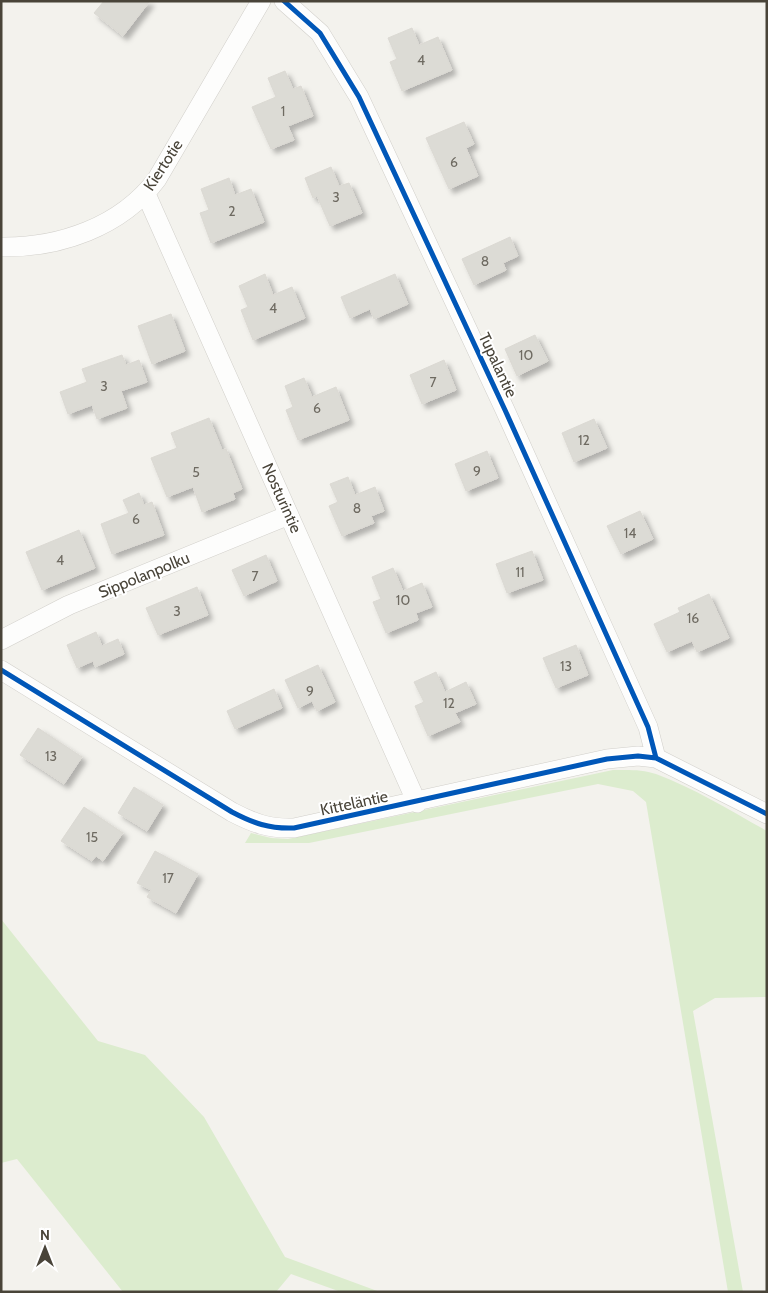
<svg xmlns="http://www.w3.org/2000/svg" width="768" height="1293" font-family="Cabin,sans-serif">
<defs>
<filter id="shadow"><feDropShadow dx="4.5" dy="4.5" stdDeviation="2.5" flood-color="#0004"/></filter>
</defs>
<rect width="100%" height="100%" fill="#f3f2ed"/>
<path fill="#dcecce" d="M 613,770 C 627,770 642,769 656,774 C 694,788 731,811 767,831 L 767,997 L 715,998 L 693,1011 L 743,1292 L 728,1292 L 646,802 L 633,791 L 598,784 L 309,843 L 245,843 L 251,833 L 271,838 L 288,839 Z
M 1,919 L 98,1041 L 145,1055 L 204,1117 L 285,1257 L 380,1292 L 341,1292 L 291,1274 L 276,1292 L 123,1292 L 17,1159 L 1,1163 Z"/>
<path fill="#dcdbd5" stroke="#dbd9d3" filter="url(#shadow)" d="M 104,1 L 150,1 L 123,36 L 94,13 Z
M 412,28 L 419,45 L 438,37 L 452,70 L 402,91 L 390,62 L 397,59 L 388,38 Z
M 285,71 L 293,89 L 301,86 L 313,116 L 288,126 L 294,140 L 271,149 L 252,107 L 276,97 L 268,78 Z
M 464,122 L 474,144 L 466,148 L 478,176 L 449,189 L 426,138 Z
M 331,167 L 339,186 L 349,183 L 362,213 L 330,226 L 317,196 L 313,198 L 305,178 Z
M 229,178 L 235,195 L 251,189 L 264,222 L 211,243 L 200,213 L 209,210 L 201,189 Z
M 510,237 L 518,256 L 503,263 L 506,270 L 474,285 L 462,259 Z
M 265,274 L 273,295 L 292,287 L 305,318 L 253,340 L 241,310 L 248,307 L 239,286 Z
M 395,274 L 408,304 L 374,319 L 370,309 L 350,318 L 341,297 Z
M 171,314 L 185,351 L 152,364 L 138,326 Z
M 535,335 L 548,361 L 517,376 L 505,349 Z
M 122,355 L 126,365 L 139,360 L 147,382 L 121,391 L 127,408 L 97,419 L 92,405 L 68,414 L 60,392 L 87,382 L 82,369 Z
M 444,360 L 456,390 L 422,404 L 410,375 Z
M 304,378 L 312,397 L 336,387 L 349,420 L 298,440 L 286,410 L 293,407 L 285,386 Z
M 209,418 L 222,450 L 226,449 L 242,489 L 233,493 L 235,499 L 202,512 L 193,487 L 167,497 L 151,458 L 177,448 L 171,433 Z
M 594,419 L 607,448 L 574,462 L 562,433 Z
M 487,451 L 498,478 L 466,491 L 455,464 Z
M 348,477 L 355,495 L 375,487 L 384,511 L 371,516 L 374,523 L 342,536 L 329,506 L 338,502 L 330,484 Z
M 139,493 L 144,505 L 152,502 L 164,535 L 112,554 L 101,524 L 129,513 L 123,500 Z
M 640,511 L 653,539 L 621,554 L 607,526 Z
M 79,530 L 95,568 L 42,590 L 26,552 Z
M 532,551 L 543,580 L 507,593 L 496,564 Z
M 266,555 L 277,581 L 244,596 L 232,570 Z
M 393,568 L 403,591 L 422,583 L 432,607 L 416,613 L 418,620 L 386,633 L 373,602 L 381,599 L 372,577 Z
M 197,587 L 208,615 L 158,635 L 146,608 Z
M 709,594 L 729,638 L 697,652 L 692,641 L 667,652 L 654,624 L 680,612 L 678,608 Z
M 96,632 L 102,646 L 118,639 L 124,654 L 95,667 L 93,661 L 77,668 L 67,645 Z
M 576,645 L 588,675 L 556,688 L 543,658 Z
M 318,665 L 335,702 L 317,711 L 312,701 L 298,708 L 285,680 Z
M 436,672 L 445,692 L 466,682 L 476,704 L 455,713 L 460,722 L 428,736 L 415,706 L 424,702 L 414,682 Z
M 274,689 L 282,708 L 235,729 L 227,711 Z
M 38,728 L 82,757 L 64,784 L 20,755 Z
M 134,787 L 163,805 L 147,831 L 118,813 Z
M 84,807 L 123,833 L 103,861 L 96,856 L 92,861 L 61,841 Z
M 155,851 L 198,874 L 176,913 L 147,897 L 151,890 L 137,883 Z"/>
<g fill="none" stroke-linecap="round" stroke-linejoin="round">
<defs>
<path id="street" d="M 284,1 L 320,33 L 359,97 L 505,410 L 648,727 L 656,758
M 146,194 L 417,803
M 1,247 C 59,248 121,227 157,179 L 261,1
M 1,640 L 69,605 L 289,515
M 1,670 L 232,812 C 253,823 269,829 294,828 L 607,759 L 638,756 L 656,758 L 767,814"/>
</defs>
<use href="#street" stroke="#d1cfca" stroke-width="20"/>
<use href="#street" stroke="#fdfdfc" stroke-width="19"/>
<defs>
<path id="cycleway" d="M 284,1 L 320,33 L 359,97 L 505,410 L 648,727 L 656,758
M 1,670 L 232,812 C 253,823 269,829 294,828 L 607,759 L 638,756 L 656,758 L 767,814"/>
</defs>
<use href="#cycleway" stroke="#fff" stroke-width="8"/>
<use href="#cycleway" stroke="#0057b8" stroke-width="5"/>
</g>
<g text-anchor="middle" dominant-baseline="central" stroke-width="4" stroke-linejoin="round" paint-order="stroke">
<g font-size="14" fill="#6e6a61">
<text x="421" y="60">4</text>
<text x="283" y="111">1</text>
<text x="454" y="162">6</text>
<text x="336" y="197">3</text>
<text x="232" y="211">2</text>
<text x="485" y="261">8</text>
<text x="273" y="308">4</text>
<text x="526" y="355">10</text>
<text x="433" y="382">7</text>
<text x="104" y="386">3</text>
<text x="317" y="408">6</text>
<text x="584" y="440">12</text>
<text x="477" y="471">9</text>
<text x="196" y="472">5</text>
<text x="357" y="508">8</text>
<text x="136" y="519">6</text>
<text x="630" y="533">14</text>
<text x="60" y="560">4</text>
<text x="520" y="572">11</text>
<text x="255" y="576">7</text>
<text x="403" y="600">10</text>
<text x="177" y="611">3</text>
<text x="693" y="618">16</text>
<text x="566" y="666">13</text>
<text x="310" y="691">9</text>
<text x="449" y="703">12</text>
<text x="51" y="756">13</text>
<text x="92" y="837">15</text>
<text x="168" y="878">17</text>
</g>
<g font-size="16" fill="#494439" stroke="#fff">
<text transform="translate(163 165) rotate(-57)">Kiertotie</text>
<text transform="translate(498 365) rotate(65)">Tupalantie</text>
<text transform="translate(282 498) rotate(66)">Nosturintie</text>
<text transform="translate(144 575) rotate(-22)">Sippolanpolku</text>
<text transform="translate(354 803) rotate(-12)">Kitteläntie</text>
</g>
</g>
<rect width="768" height="1293" fill="none" stroke="#494439" stroke-width="5"/>
<g transform="translate(45 1248)" stroke="#ffffff" stroke-width="4" paint-order="stroke">
<path d="M0-4L9 19L0 12L-9 19Z" fill="#494439"/>
<text y="-8" font-size="14" font-weight="bold" text-anchor="middle" fill="#494439">N</text>
</g>
</svg>
